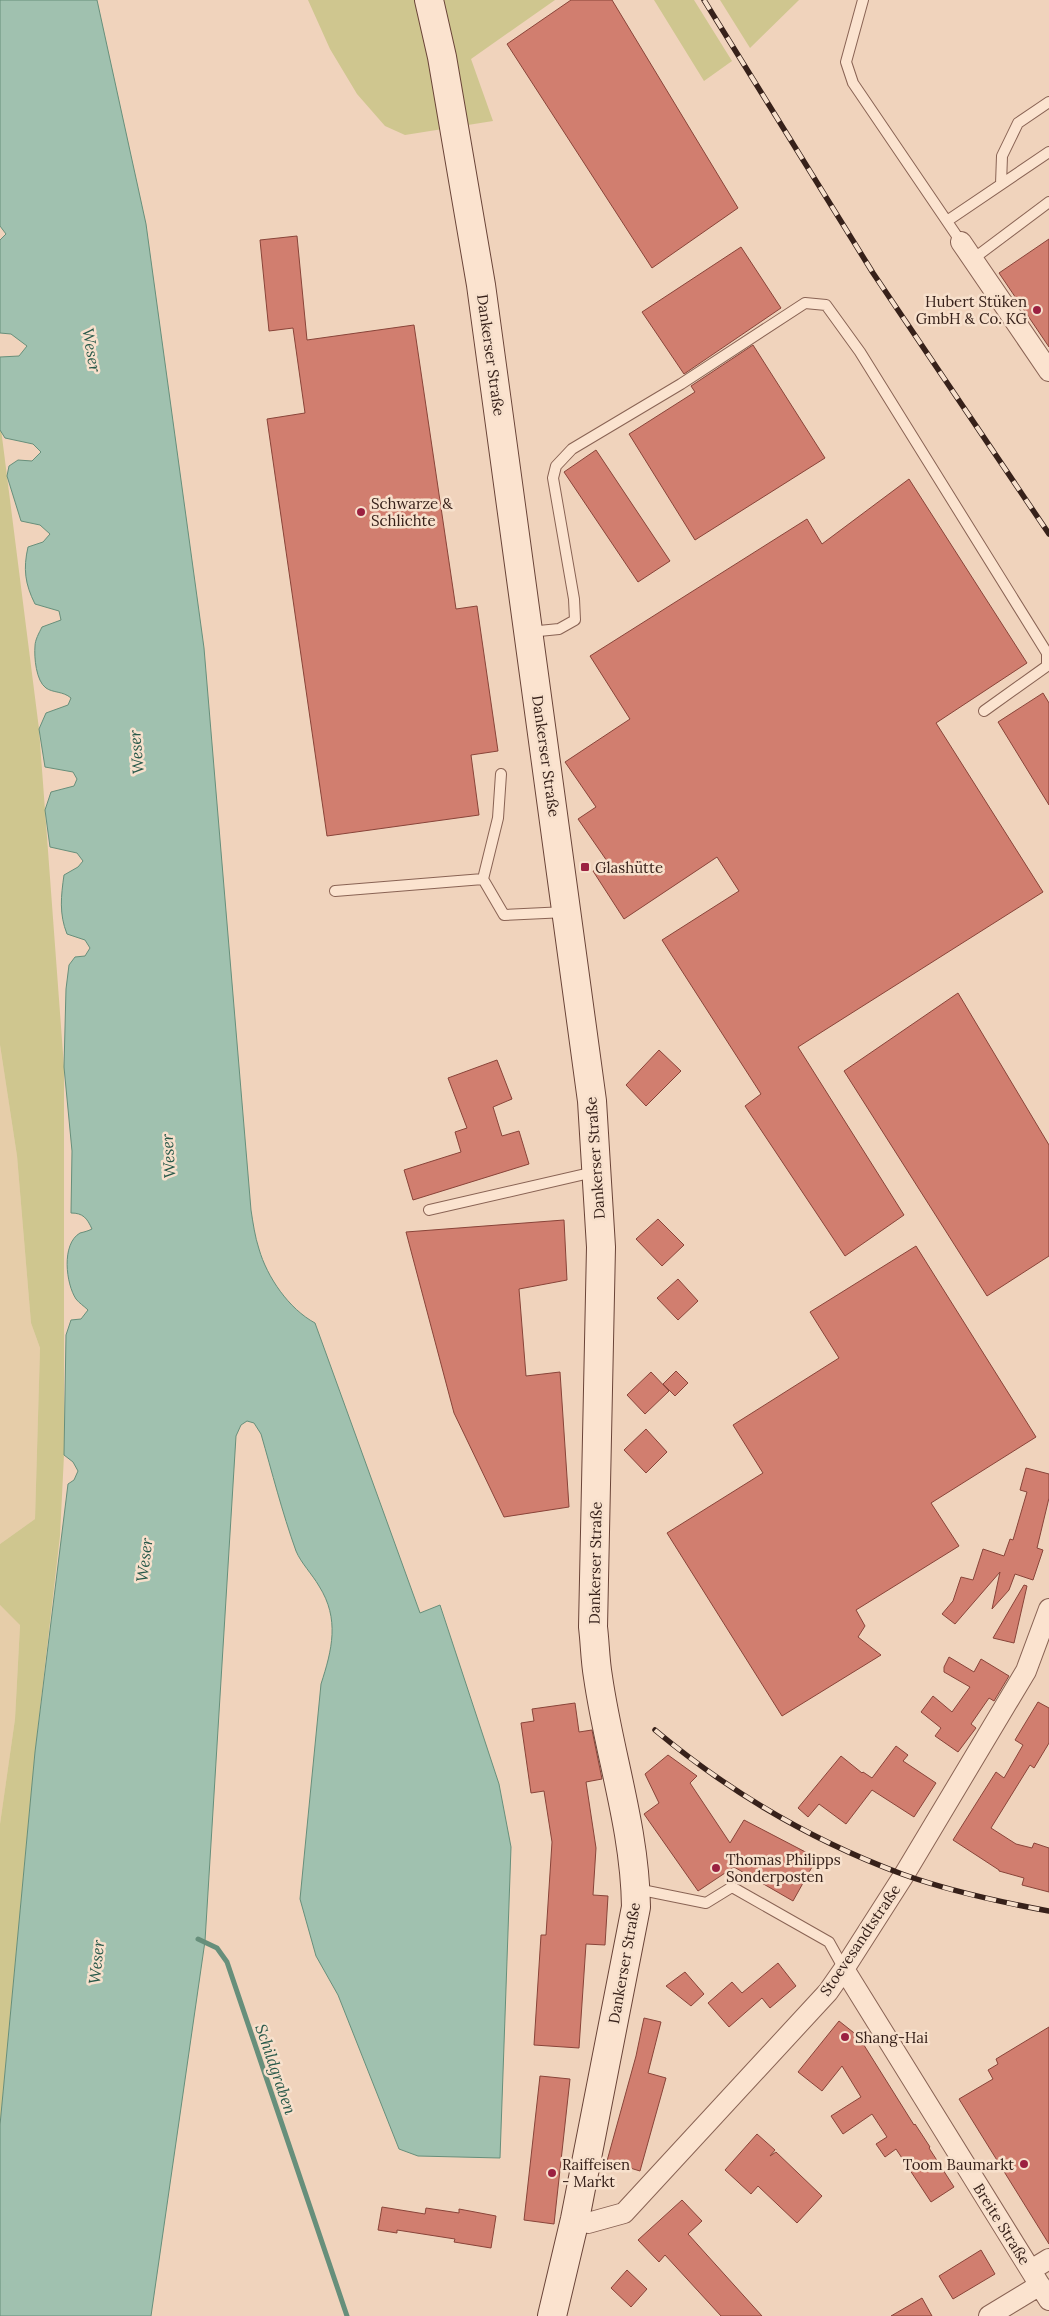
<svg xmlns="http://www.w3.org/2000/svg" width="1049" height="2316" font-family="Lora,serif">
<rect width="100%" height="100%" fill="#f0d3bc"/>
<path fill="#e6cda9" d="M 0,1045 L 17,1156 L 31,1323 L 40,1348 L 35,1519 L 0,1544 Z
M 0,1605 L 20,1624 L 15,1719 L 0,1824 Z"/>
<path fill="#cfc68f" d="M 308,0 L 555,0 L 471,59 L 493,121 L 405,135 L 385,126 L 357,94 L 330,49 Z
M 654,0 L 694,0 L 732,61 L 704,81 Z
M 720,0 L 799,0 L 750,48 Z
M 0,421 L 39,729 L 64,1067 L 64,1455 L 60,1536 L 35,1752 L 0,2125 L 0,1824 L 15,1719 L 20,1625 L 0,1605 L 0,1544 L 35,1519 L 40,1348 L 31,1323 L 17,1156 L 0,1045 Z"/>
<path fill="#a0c1af" stroke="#678f7b" d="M 0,0 L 97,0 L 146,224 L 204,648 L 251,1210 C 253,1223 255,1237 259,1249 C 267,1277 289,1309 315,1323 L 420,1613 L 440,1605 L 499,1784 L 511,1847 L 500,2158 L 418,2156 L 399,2149 L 338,1995 L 316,1956 L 300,1899 L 321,1684 C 332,1650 340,1619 319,1586 C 312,1574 301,1563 296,1551 C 282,1512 272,1472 261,1434 L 254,1423 L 247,1421 L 241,1425 L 236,1436 L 205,1941 L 151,2316 L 0,2316 L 0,2125 L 35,1752 L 68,1484 L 74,1480 L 78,1471 L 73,1462 L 64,1455 L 66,1335 L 71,1320 L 81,1319 L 88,1310 C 84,1306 79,1303 76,1299 C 66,1284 61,1244 80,1233 C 84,1232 88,1231 92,1229 C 87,1218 83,1213 71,1213 L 72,1151 L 64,1067 L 66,989 L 69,965 L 75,957 L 85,956 L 90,948 L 85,940 L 67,934 C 59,914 61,896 64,875 L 78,867 L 83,861 L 77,853 L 50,847 L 45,810 L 51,792 L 74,786 L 77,779 L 73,772 L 45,767 L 39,729 L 46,713 L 68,705 L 71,698 C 63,691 53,693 46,688 C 36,681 34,657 35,646 C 35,640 39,633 42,627 L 61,620 L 59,611 L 35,604 C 25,584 23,569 28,547 L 43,542 L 50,534 L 40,525 L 21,521 L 7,476 L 9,466 L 18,460 L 32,461 L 41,452 L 33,444 L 5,438 L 0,430 L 0,357 L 19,356 L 27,346 L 11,334 L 0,333 L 0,240 L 6,234 L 0,226 Z"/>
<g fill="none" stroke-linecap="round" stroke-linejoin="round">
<path stroke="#678f7b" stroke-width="5" d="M 198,1939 L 217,1948 L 227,1962 L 347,2316"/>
</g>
<path fill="#d17e6f" stroke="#894439" d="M 571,0 L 612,0 L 738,208 L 652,268 L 507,44 Z
M 297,236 L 307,340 L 414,325 L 456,609 L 477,606 L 498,751 L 471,755 L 479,815 L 327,836 L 267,419 L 305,413 L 293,328 L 269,331 L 260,240 Z
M 1049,239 L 1049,347 L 999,273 Z
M 741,247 L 781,308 L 684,374 L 642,312 Z
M 753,345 L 825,458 L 695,540 L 629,434 L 695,392 L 691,386 Z
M 596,450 L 670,561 L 638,582 L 564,472 Z
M 909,479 L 1027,663 L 936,723 L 1043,892 L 798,1047 L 904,1215 L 845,1256 L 745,1106 L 761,1094 L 662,940 L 739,891 L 717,857 L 624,919 L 593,871 L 607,861 L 578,819 L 596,807 L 565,762 L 630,719 L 590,656 L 807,519 L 822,544 Z
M 1043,693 L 1049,703 L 1049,805 L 998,722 Z
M 958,993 L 1049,1145 L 1049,1256 L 987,1296 L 844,1071 Z
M 659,1050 L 681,1071 L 646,1106 L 626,1085 Z
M 497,1060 L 512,1099 L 493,1107 L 502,1136 L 519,1131 L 529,1164 L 413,1200 L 404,1170 L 461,1152 L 455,1132 L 467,1128 L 448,1078 Z
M 658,1219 L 684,1245 L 662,1266 L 636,1239 Z
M 564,1220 L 567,1280 L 519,1289 L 526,1376 L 560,1372 L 569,1507 L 504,1517 L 454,1413 L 406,1232 Z
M 916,1246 L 1036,1437 L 931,1503 L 959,1546 L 856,1610 L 865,1626 L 858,1637 L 881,1655 L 782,1716 L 667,1533 L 763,1473 L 733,1425 L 839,1358 L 810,1312 Z
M 678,1279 L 698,1301 L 678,1320 L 657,1298 Z
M 676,1371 L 688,1383 L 675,1396 L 663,1384 Z
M 651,1372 L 669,1391 L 645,1414 L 627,1395 Z
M 646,1429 L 667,1452 L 646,1473 L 624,1450 Z
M 1026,1468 L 1049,1474 L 1049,1498 L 1037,1548 L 1043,1550 L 1033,1580 L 1015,1574 L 1009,1590 L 992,1609 L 1000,1572 L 955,1624 L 942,1614 L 953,1601 L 961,1577 L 973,1580 L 983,1549 L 1004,1556 L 1010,1539 L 1013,1540 L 1027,1492 L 1020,1490 Z
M 1024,1585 L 1027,1586 L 1014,1643 L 993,1638 Z
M 949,1657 L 974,1672 L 981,1659 L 1009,1676 L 994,1701 L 989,1698 L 971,1724 L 976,1728 L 958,1752 L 935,1736 L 941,1728 L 921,1712 L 933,1696 L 952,1712 L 970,1687 L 944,1672 L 944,1667 Z
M 1038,1702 L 1049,1708 L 1049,1743 L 1034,1768 L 1030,1765 L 991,1828 L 1016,1844 L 1032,1848 L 1034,1843 L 1049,1848 L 1049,1892 L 1022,1885 L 1024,1878 L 999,1871 L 999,1870 L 953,1840 L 996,1772 L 1004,1778 L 1023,1745 L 1015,1740 Z
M 575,1703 L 579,1732 L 592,1730 L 602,1779 L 586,1782 L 596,1848 L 593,1895 L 608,1896 L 605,1945 L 586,1944 L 579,2048 L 534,2045 L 541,1935 L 546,1935 L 552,1842 L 544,1791 L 531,1793 L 521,1723 L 534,1721 L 532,1709 Z
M 896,1746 L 908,1755 L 903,1761 L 936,1783 L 914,1817 L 872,1790 L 846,1824 L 819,1804 L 808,1817 L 798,1808 L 841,1756 L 862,1773 L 863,1772 L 872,1778 Z
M 668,1755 L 697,1776 L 690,1783 L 730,1843 L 744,1820 L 817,1858 L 793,1901 L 734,1867 L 698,1891 L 644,1814 L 659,1803 L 645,1774 Z
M 778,1963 L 796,1986 L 770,2008 L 762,1998 L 729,2027 L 708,2003 L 732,1982 L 742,1993 Z
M 685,1972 L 704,1994 L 691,2006 L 666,1986 Z
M 644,2018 L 661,2022 L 648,2073 L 666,2078 L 640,2171 L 607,2161 L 636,2056 Z
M 839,2021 L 863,2040 L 862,2042 L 914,2125 L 915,2124 L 930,2147 L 929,2148 L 954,2187 L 931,2202 L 896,2149 L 885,2157 L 876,2144 L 887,2137 L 872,2114 L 843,2134 L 831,2116 L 861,2097 L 842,2066 L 822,2091 L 798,2072 Z
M 1049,2027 L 1049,2244 L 959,2099 L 993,2079 L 988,2070 L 998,2064 L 996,2059 Z
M 540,2076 L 570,2079 L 554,2224 L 524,2220 Z
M 757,2134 L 775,2150 L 770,2156 L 776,2152 L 822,2196 L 797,2223 L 758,2186 L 751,2194 L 725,2170 Z
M 682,2200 L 702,2221 L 688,2234 L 762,2316 L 721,2316 L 665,2255 L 659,2262 L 638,2240 Z
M 382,2207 L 425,2214 L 426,2208 L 459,2213 L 459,2209 L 496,2216 L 491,2248 L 454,2242 L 455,2239 L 397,2230 L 397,2233 L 378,2230 Z
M 981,2250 L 995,2274 L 953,2299 L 939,2276 Z
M 627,2270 L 647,2289 L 631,2307 L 611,2288 Z
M 922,2298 L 932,2316 L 891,2316 Z"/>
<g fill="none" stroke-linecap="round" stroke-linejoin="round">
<defs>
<path id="lane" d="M 863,0 L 846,62 L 853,83 L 961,242
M 1001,184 L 1002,156 L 1018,123 L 1049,102
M 947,221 L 1049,152
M 973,259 L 1049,202
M 529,632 L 559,629 L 575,620 L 574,599 L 553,478 L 556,466 L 572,449 L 681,384 L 805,303 L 826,305 L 860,352 L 1047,653 L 1047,666 L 984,711
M 483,879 L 498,818 L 501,774
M 335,891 L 483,879 L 504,915 L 566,912
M 429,1210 L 594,1172
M 637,1889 L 706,1903 L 732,1887 L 829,1942 L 844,1969"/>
<path id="street" d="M 961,242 L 1049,371
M 844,1969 L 1049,2300
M 575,2219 L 588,2223 L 624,2213 L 828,1992 L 844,1969 L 904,1875 L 1026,1671 L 1049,1609
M 1031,2270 L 1049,2259
M 989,2316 L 1040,2285"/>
<path id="secondary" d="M 429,0 L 442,57 L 481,285 L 592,1101 L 601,1247 L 593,1627 C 595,1643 595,1660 598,1677 C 609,1754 635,1828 636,1907 L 575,2219 L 552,2316"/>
</defs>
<use href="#lane" stroke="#896354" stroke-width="12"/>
<use href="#street" stroke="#896354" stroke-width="22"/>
<use href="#secondary" stroke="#6a4438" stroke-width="30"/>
<use href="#lane" stroke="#fbe3cf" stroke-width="10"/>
<use href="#street" stroke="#fbe3cf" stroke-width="20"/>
<use href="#secondary" stroke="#fbe3cf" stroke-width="28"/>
<defs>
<path id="rail" d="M 704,0 L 873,273 L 1049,534
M 655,1730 C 728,1791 813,1841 902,1874 C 949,1891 1000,1902 1049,1911"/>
</defs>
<use href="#rail" stroke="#37211a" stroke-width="5.5"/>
<use href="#rail" stroke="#f7e0cc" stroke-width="4" stroke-dasharray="11" stroke-linecap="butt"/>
</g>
<g fill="#9b2141" stroke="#f7e0cc" stroke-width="2">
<circle cx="1037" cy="310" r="5"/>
<circle cx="361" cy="512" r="5"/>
<rect x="580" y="862" width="10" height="10" rx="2.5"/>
<circle cx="716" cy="1868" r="5"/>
<circle cx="845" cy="2037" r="5"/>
<circle cx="1024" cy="2164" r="5"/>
<circle cx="552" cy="2173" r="5"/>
</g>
<g text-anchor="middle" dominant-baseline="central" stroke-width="5" stroke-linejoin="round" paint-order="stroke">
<g font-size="15" fill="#37211a" stroke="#f7e0cc" text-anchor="start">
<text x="1027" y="301" text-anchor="end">Hubert Stüken<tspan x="1027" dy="17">GmbH &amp; Co. KG</tspan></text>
<text x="371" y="503">Schwarze &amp;<tspan x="371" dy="17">Schlichte</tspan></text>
<text x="595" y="867">Glashütte</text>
<text x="726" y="1859">Thomas Philipps<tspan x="726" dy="17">Sonderposten</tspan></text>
<text x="855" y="2037">Shang-Hai</text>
<text x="562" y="2164">Raiffeisen<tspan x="562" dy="17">- Markt</tspan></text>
<text x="1014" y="2164" text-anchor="end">Toom Baumarkt</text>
</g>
<g font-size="15" fill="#37211a" stroke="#f7e0cc">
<text transform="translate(491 355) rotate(82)">Dankerser Straße</text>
<text transform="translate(546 756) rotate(82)">Dankerser Straße</text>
<text transform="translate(595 1158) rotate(-94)">Dankerser Straße</text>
<text transform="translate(595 1563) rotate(-89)">Dankerser Straße</text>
<text transform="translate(860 1940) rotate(-56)">Stoevesandtstraße</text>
<text transform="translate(624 1963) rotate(-80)">Dankerser Straße</text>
<text transform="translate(1002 2224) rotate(58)">Breite Straße</text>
</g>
<g font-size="16" font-style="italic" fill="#285849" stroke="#f7e0cc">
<text transform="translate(92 350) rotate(80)">Weser</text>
<text transform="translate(136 752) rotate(-95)">Weser</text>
<text transform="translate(168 1156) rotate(-94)">Weser</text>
<text transform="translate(144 1560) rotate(-83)">Weser</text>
<text transform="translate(96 1962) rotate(-84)">Weser</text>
<text transform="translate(276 2069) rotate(71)">Schildgraben</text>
</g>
</g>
</svg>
